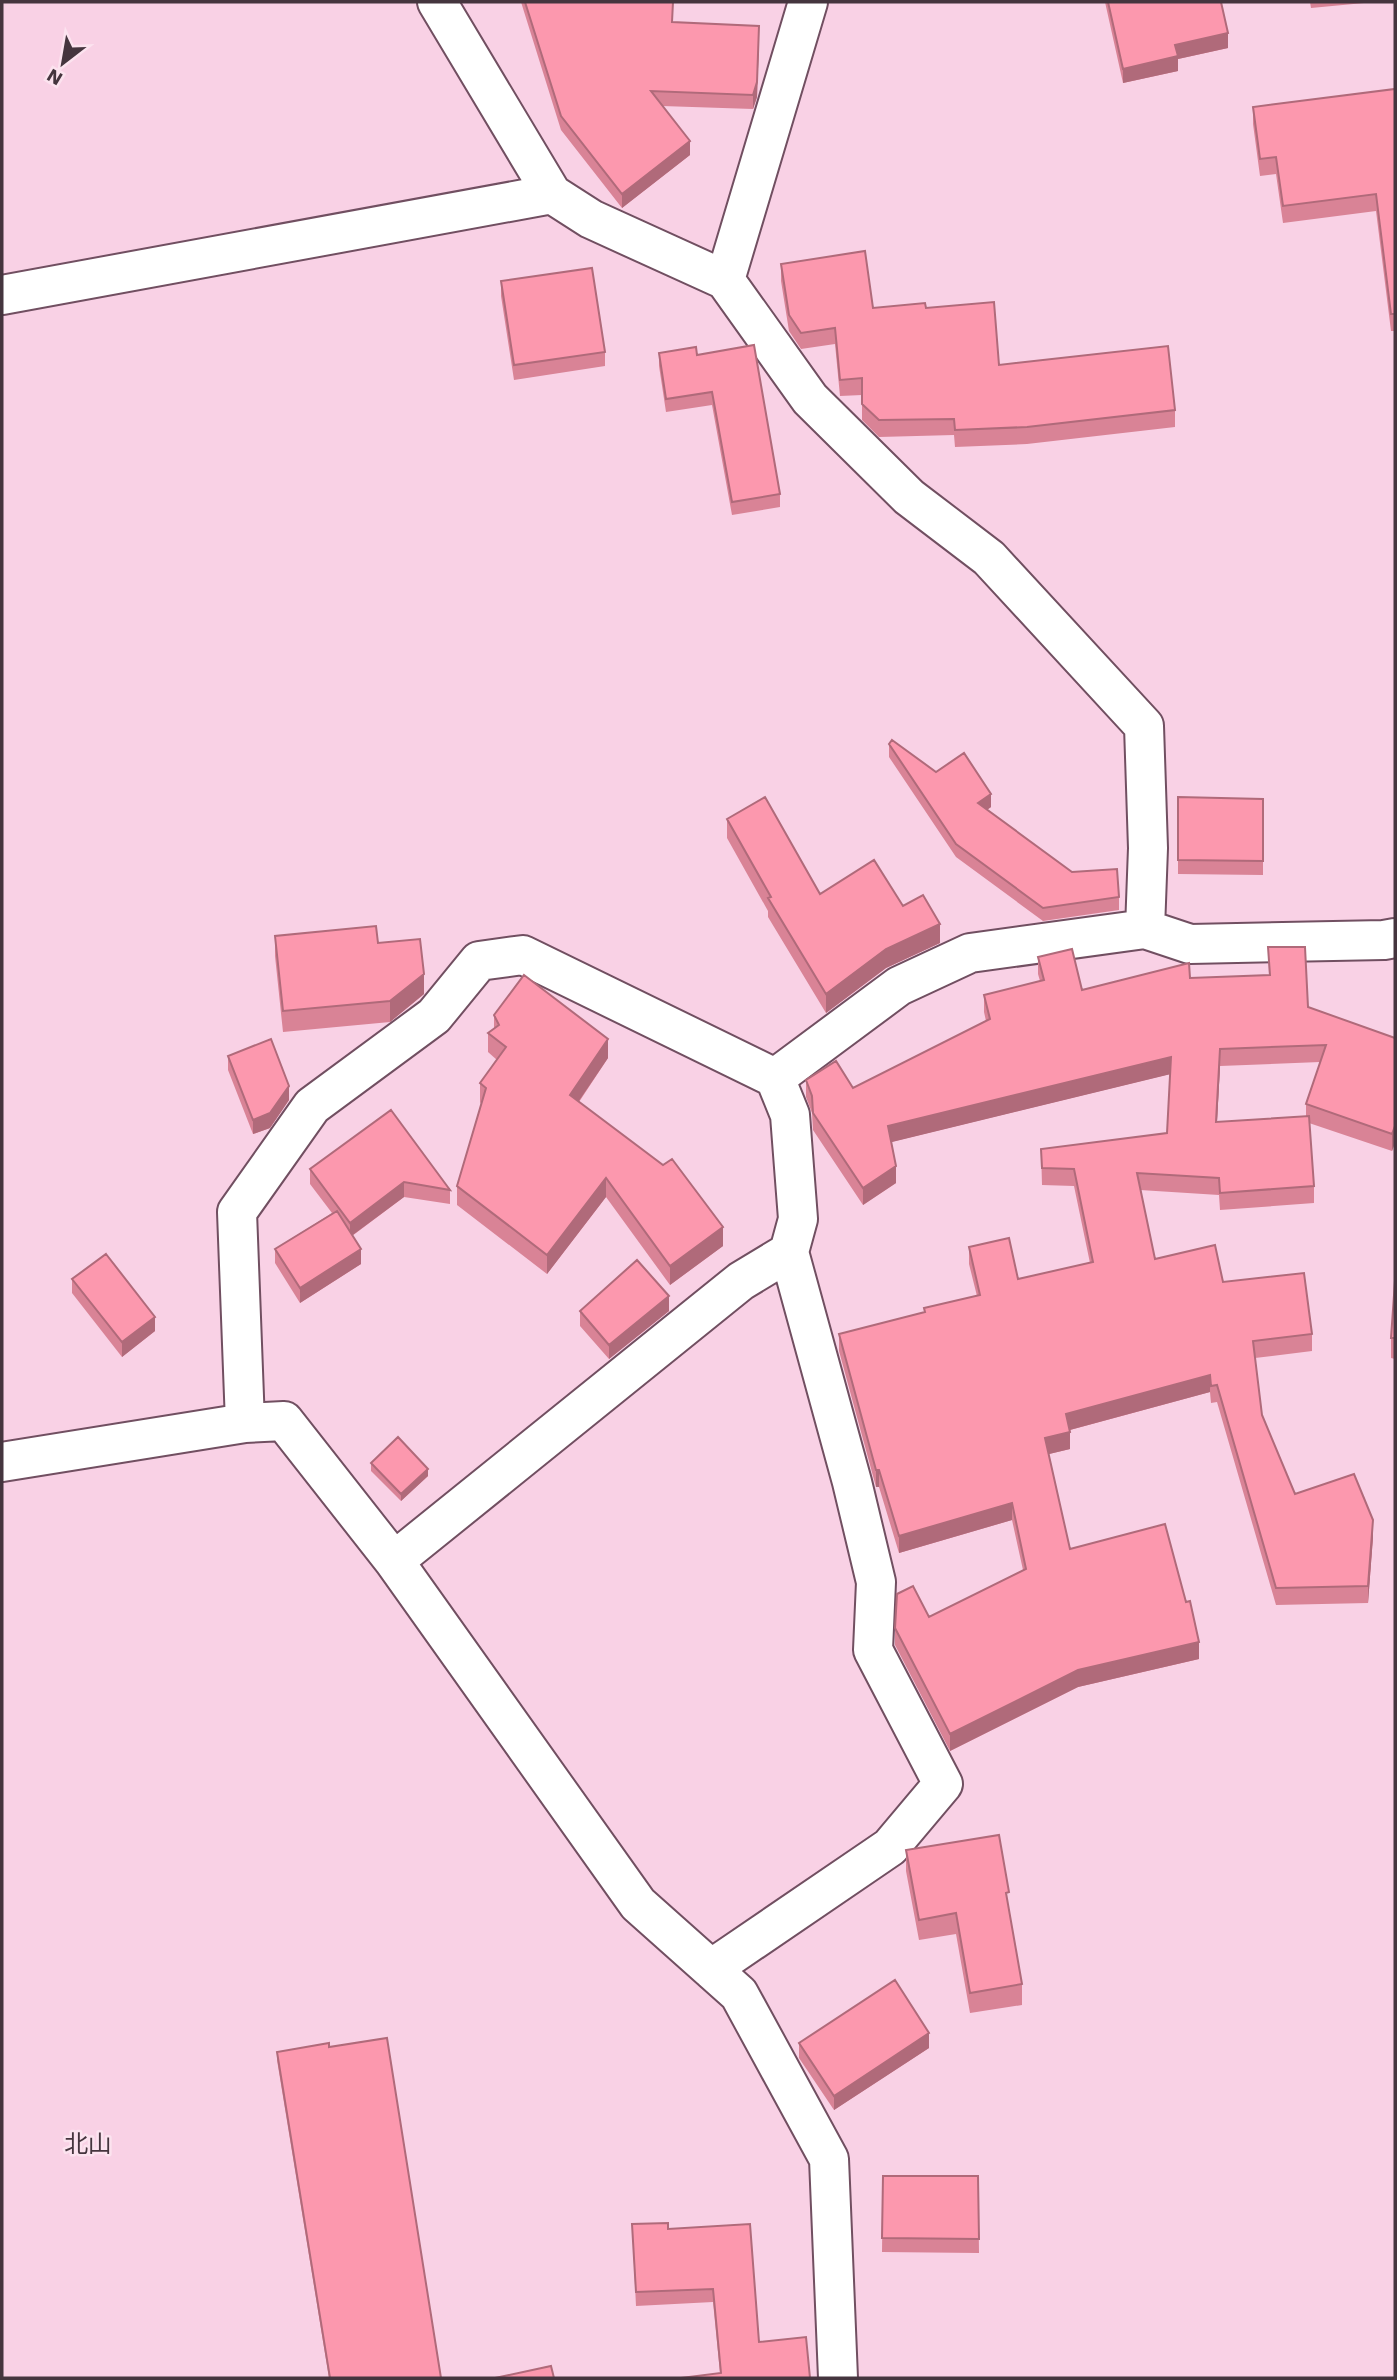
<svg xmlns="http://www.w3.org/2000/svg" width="1397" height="2380" font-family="'Work Sans','Noto Sans JP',sans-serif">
<rect width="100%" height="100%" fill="#f9d1e5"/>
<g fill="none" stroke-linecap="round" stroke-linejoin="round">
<defs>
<path id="minor" d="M 437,2 L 552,194 L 591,219 L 725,280 L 810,399 L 909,497 L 989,558 L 1144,726 L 1148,848 L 1145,929 L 1190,944 L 1384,940 L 1395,938
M 725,280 L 808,2
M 2,295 L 552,194
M 775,1078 L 899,986 L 970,953 L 1145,929
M 245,1423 L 237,1212 L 312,1106 L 434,1016 L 479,961 L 523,955 L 775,1078 L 790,1115 L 798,1219 L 789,1252 L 852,1482 L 876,1582 L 873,1650 L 943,1784 L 890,1847 L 711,1969
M 2,1462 L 245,1423 L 284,1421 L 394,1561 L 638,1904 L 739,1994 L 829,2159 L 838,2378
M 394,1561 L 741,1281 L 789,1252"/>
</defs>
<use href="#minor" stroke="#714f61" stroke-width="42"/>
<use href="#minor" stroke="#fff" stroke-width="38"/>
</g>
<path fill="#d98396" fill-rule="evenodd" d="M 521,2 L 673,2 L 673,22 L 759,40 L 757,97 L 753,109 L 662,106 L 690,155 L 622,208 L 561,130 Z
M 1105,2 L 1221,2 L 1228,48 L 1178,59 L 1178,71 L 1123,83 Z
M 1310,2 L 1364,2 L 1364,3 L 1311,8 Z
M 1395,89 L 1395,331 L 1391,331 L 1376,211 L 1283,223 L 1276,174 L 1260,176 L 1253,124 L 1253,107 Z
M 781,264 L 873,308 L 926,308 L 999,365 L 1175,410 L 1175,427 L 1027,444 L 955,447 L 954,435 L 879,437 L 862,420 L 862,395 L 840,396 L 835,344 L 801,349 L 789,331 L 781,281 Z
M 501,281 L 605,352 L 605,366 L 514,380 L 501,296 Z
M 659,353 L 697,355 L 780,494 L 780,507 L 732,515 L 712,405 L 666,412 L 659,366 Z
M 889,744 L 991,807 L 987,810 L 1072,872 L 1119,897 L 1119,910 L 1043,921 L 956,857 L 889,757 Z
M 1263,799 L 1263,875 L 1178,874 L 1178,860 Z
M 727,819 L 820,894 L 903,906 L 940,943 L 886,968 L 826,1013 L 768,917 L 768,911 L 727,838 Z
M 275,936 L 378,943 L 424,994 L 390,1022 L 283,1032 L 275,956 Z
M 1268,947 L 1308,1007 L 1395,1038 L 1395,1143 L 1392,1151 L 1309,1123 L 1314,1186 L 1314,1203 L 1220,1210 L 1219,1195 L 1140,1190 L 1155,1259 L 1223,1282 L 1312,1334 L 1312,1351 L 1255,1358 L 1262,1415 L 1295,1494 L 1373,1537 L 1368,1603 L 1276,1605 L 1217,1402 L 1211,1403 L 1210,1392 L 1070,1430 L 1070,1449 L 1049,1454 L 1070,1549 L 1199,1659 L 1078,1687 L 950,1751 L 895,1645 L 895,1628 L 929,1617 L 1023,1570 L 1012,1520 L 899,1553 L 879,1487 L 876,1487 L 839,1351 L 839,1334 L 924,1312 L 924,1308 L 977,1296 L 969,1264 L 969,1247 L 1018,1279 L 1090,1263 L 1074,1186 L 1042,1185 L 1041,1149 L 1167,1133 L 1170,1074 L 891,1142 L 896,1183 L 863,1205 L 813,1130 L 812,1113 L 806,1097 L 806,1080 L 853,1088 L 986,1021 L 984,1012 L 984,995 L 1040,981 L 1038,974 L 1038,957 L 1082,990 L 1190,978 L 1269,975 ZM 1320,1062 L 1306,1104 L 1306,1116 L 1217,1122 L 1220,1066 Z
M 494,1015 L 608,1058 L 579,1102 L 723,1246 L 670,1285 L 606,1197 L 547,1274 L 457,1205 L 457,1186 L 481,1104 L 480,1102 L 480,1083 L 497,1060 L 488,1052 L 488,1033 L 494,1028 Z
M 228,1056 L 289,1100 L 270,1128 L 253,1134 L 228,1070 Z
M 391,1110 L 450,1190 L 450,1204 L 404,1197 L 352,1236 L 361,1264 L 300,1303 L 275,1263 L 275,1249 L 332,1213 L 310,1184 L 310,1169 Z
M 72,1279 L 155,1331 L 122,1357 L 72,1293 Z
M 1395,1281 L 1395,1359 L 1391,1358 L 1391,1338 Z
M 580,1311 L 669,1311 L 609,1359 L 580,1326 Z
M 371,1463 L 428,1476 L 401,1501 L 371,1471 Z
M 906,1850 L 1009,1909 L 1022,1984 L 1022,2005 L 970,2013 L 956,1934 L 919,1940 L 906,1871 Z
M 799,2043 L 929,2048 L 834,2110 L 799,2058 Z
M 277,2052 L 441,2378 L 329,2378 L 277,2060 Z
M 883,2176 L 978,2176 L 979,2253 L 882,2252 Z
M 632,2224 L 668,2229 L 759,2342 L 720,2373 L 713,2302 L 636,2306 Z"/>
<path fill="#b06a7a" d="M 1228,33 L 1228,48 L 1178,59 L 1178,71 L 1123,83 L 1123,69 L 1175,45 Z
M 759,40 L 757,97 L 753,109 L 753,95 Z
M 690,141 L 690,155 L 622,208 L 622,194 Z
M 991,794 L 991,807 L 978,816 L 978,803 Z
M 940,924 L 940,943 L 886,968 L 826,1013 L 826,994 L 886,949 Z
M 424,974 L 424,994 L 390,1022 L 390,1001 Z
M 608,1039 L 608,1058 L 570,1114 L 570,1095 Z
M 1220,1049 L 1220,1066 L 1216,1139 L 1216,1122 Z
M 1171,1057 L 1171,1074 L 888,1143 L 888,1126 Z
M 289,1086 L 289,1100 L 270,1128 L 253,1134 L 253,1120 Z
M 1395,1126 L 1395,1143 L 1392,1151 L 1392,1134 Z
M 896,1166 L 896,1183 L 863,1205 L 863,1188 Z
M 606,1178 L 606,1197 L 547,1274 L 547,1255 Z
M 404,1182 L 404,1197 L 350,1237 L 350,1223 Z
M 723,1227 L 723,1246 L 670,1285 L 670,1266 Z
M 361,1249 L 361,1264 L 300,1303 L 300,1288 Z
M 669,1296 L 669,1311 L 609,1359 L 609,1345 Z
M 155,1317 L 155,1331 L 122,1357 L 122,1342 Z
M 1210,1375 L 1210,1392 L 1066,1431 L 1066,1414 Z
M 1070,1432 L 1070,1449 L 1045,1455 L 1045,1438 Z
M 428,1469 L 428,1476 L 401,1501 L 401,1494 Z
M 876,1470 L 879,1470 L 879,1487 L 876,1487 Z
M 1012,1503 L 1012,1520 L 899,1553 L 899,1536 Z
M 1373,1520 L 1373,1537 L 1368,1603 L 1368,1586 Z
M 1199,1642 L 1199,1659 L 1078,1687 L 950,1751 L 950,1734 L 1078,1670 Z
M 929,2033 L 929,2048 L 834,2110 L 834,2096 Z"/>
<path fill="#fc98ae" stroke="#b06a7a" stroke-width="2" d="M 525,2 L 673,2 L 672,22 L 759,26 L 757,82 L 753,95 L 651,91 L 690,141 L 622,194 L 561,116 Z
M 1108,2 L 1221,2 L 1228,33 L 1175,45 L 1178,56 L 1123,69 Z
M 1395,89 L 1395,314 L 1391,314 L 1376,194 L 1283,206 L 1276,157 L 1260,159 L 1253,107 Z
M 865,251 L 873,308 L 925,303 L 926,308 L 994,302 L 999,365 L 1168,346 L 1175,410 L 1027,427 L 955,430 L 954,419 L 879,420 L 862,404 L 862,378 L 840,380 L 835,328 L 801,333 L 789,315 L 781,264 Z
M 592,268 L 605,352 L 514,365 L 501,281 Z
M 754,345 L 780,494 L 732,502 L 712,392 L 666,399 L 659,353 L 696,347 L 697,355 Z
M 892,740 L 936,772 L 964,753 L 991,794 L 978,803 L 1072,872 L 1117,869 L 1119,897 L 1043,908 L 956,844 L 889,744 Z
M 765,797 L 820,894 L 874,860 L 903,906 L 923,895 L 940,924 L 886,949 L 826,994 L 768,898 L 771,897 L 727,819 Z
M 1178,797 L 1263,799 L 1263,861 L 1178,860 Z
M 376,926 L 378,943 L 420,939 L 424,974 L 390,1001 L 283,1011 L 275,936 Z
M 1268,947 L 1305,947 L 1308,1007 L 1395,1038 L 1395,1126 L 1392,1134 L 1306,1104 L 1326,1045 L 1220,1049 L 1216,1122 L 1309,1116 L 1314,1186 L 1220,1193 L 1219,1178 L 1137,1173 L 1155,1259 L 1215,1245 L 1223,1282 L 1304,1273 L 1312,1334 L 1253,1341 L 1262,1415 L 1295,1494 L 1354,1474 L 1373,1520 L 1368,1586 L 1276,1588 L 1217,1385 L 1211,1386 L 1210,1375 L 1066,1414 L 1070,1432 L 1045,1438 L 1070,1549 L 1165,1524 L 1186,1602 L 1190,1601 L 1199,1642 L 1078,1670 L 950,1734 L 895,1628 L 897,1594 L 913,1586 L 929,1617 L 1026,1569 L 1012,1503 L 899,1536 L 879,1470 L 876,1470 L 839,1334 L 925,1312 L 924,1308 L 980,1295 L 969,1247 L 1009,1238 L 1018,1279 L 1093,1262 L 1074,1169 L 1042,1168 L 1041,1149 L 1167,1133 L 1171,1057 L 888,1126 L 896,1166 L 863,1188 L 813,1113 L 812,1096 L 806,1080 L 836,1061 L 853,1088 L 990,1019 L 984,995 L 1044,980 L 1038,957 L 1072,949 L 1082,990 L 1189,963 L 1190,978 L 1270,975 Z
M 524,975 L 608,1039 L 570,1095 L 663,1165 L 672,1159 L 723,1227 L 670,1266 L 606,1178 L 547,1255 L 457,1186 L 486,1088 L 480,1083 L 506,1047 L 488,1033 L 499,1025 L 494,1015 Z
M 271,1039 L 289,1086 L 270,1113 L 253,1120 L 228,1056 Z
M 391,1110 L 450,1190 L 404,1182 L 350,1223 L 310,1169 Z
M 337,1211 L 361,1249 L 300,1288 L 275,1249 Z
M 106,1254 L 155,1317 L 122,1342 L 72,1279 Z
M 637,1260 L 669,1296 L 609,1345 L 580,1311 Z
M 1395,1281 L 1395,1338 L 1391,1338 Z
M 398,1437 L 428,1469 L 401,1494 L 371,1463 Z
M 999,1835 L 1009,1892 L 1006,1893 L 1022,1984 L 970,1993 L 956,1913 L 919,1920 L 906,1850 Z
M 895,1980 L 929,2033 L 834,2096 L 799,2043 Z
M 387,2038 L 441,2378 L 330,2378 L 277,2052 L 329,2043 L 329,2047 Z
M 883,2176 L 978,2176 L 979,2239 L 882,2238 Z
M 668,2223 L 668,2229 L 750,2224 L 759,2342 L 806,2337 L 810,2378 L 681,2378 L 721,2373 L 713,2289 L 636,2292 L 632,2224 Z
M 551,2366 L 554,2378 L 495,2378 Z"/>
<g text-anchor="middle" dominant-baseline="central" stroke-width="5" stroke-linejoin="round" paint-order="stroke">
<g font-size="24" fill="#45353e" stroke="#fce3ef">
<text x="88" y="2144">北山</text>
</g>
</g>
<rect width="1397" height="2380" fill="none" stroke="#45353e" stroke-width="7"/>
<g transform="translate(63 63) rotate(211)" stroke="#fce3ef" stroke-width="5" paint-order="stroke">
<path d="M0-5L12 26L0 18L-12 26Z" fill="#45353e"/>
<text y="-10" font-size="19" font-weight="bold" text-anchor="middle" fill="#45353e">N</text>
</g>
</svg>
